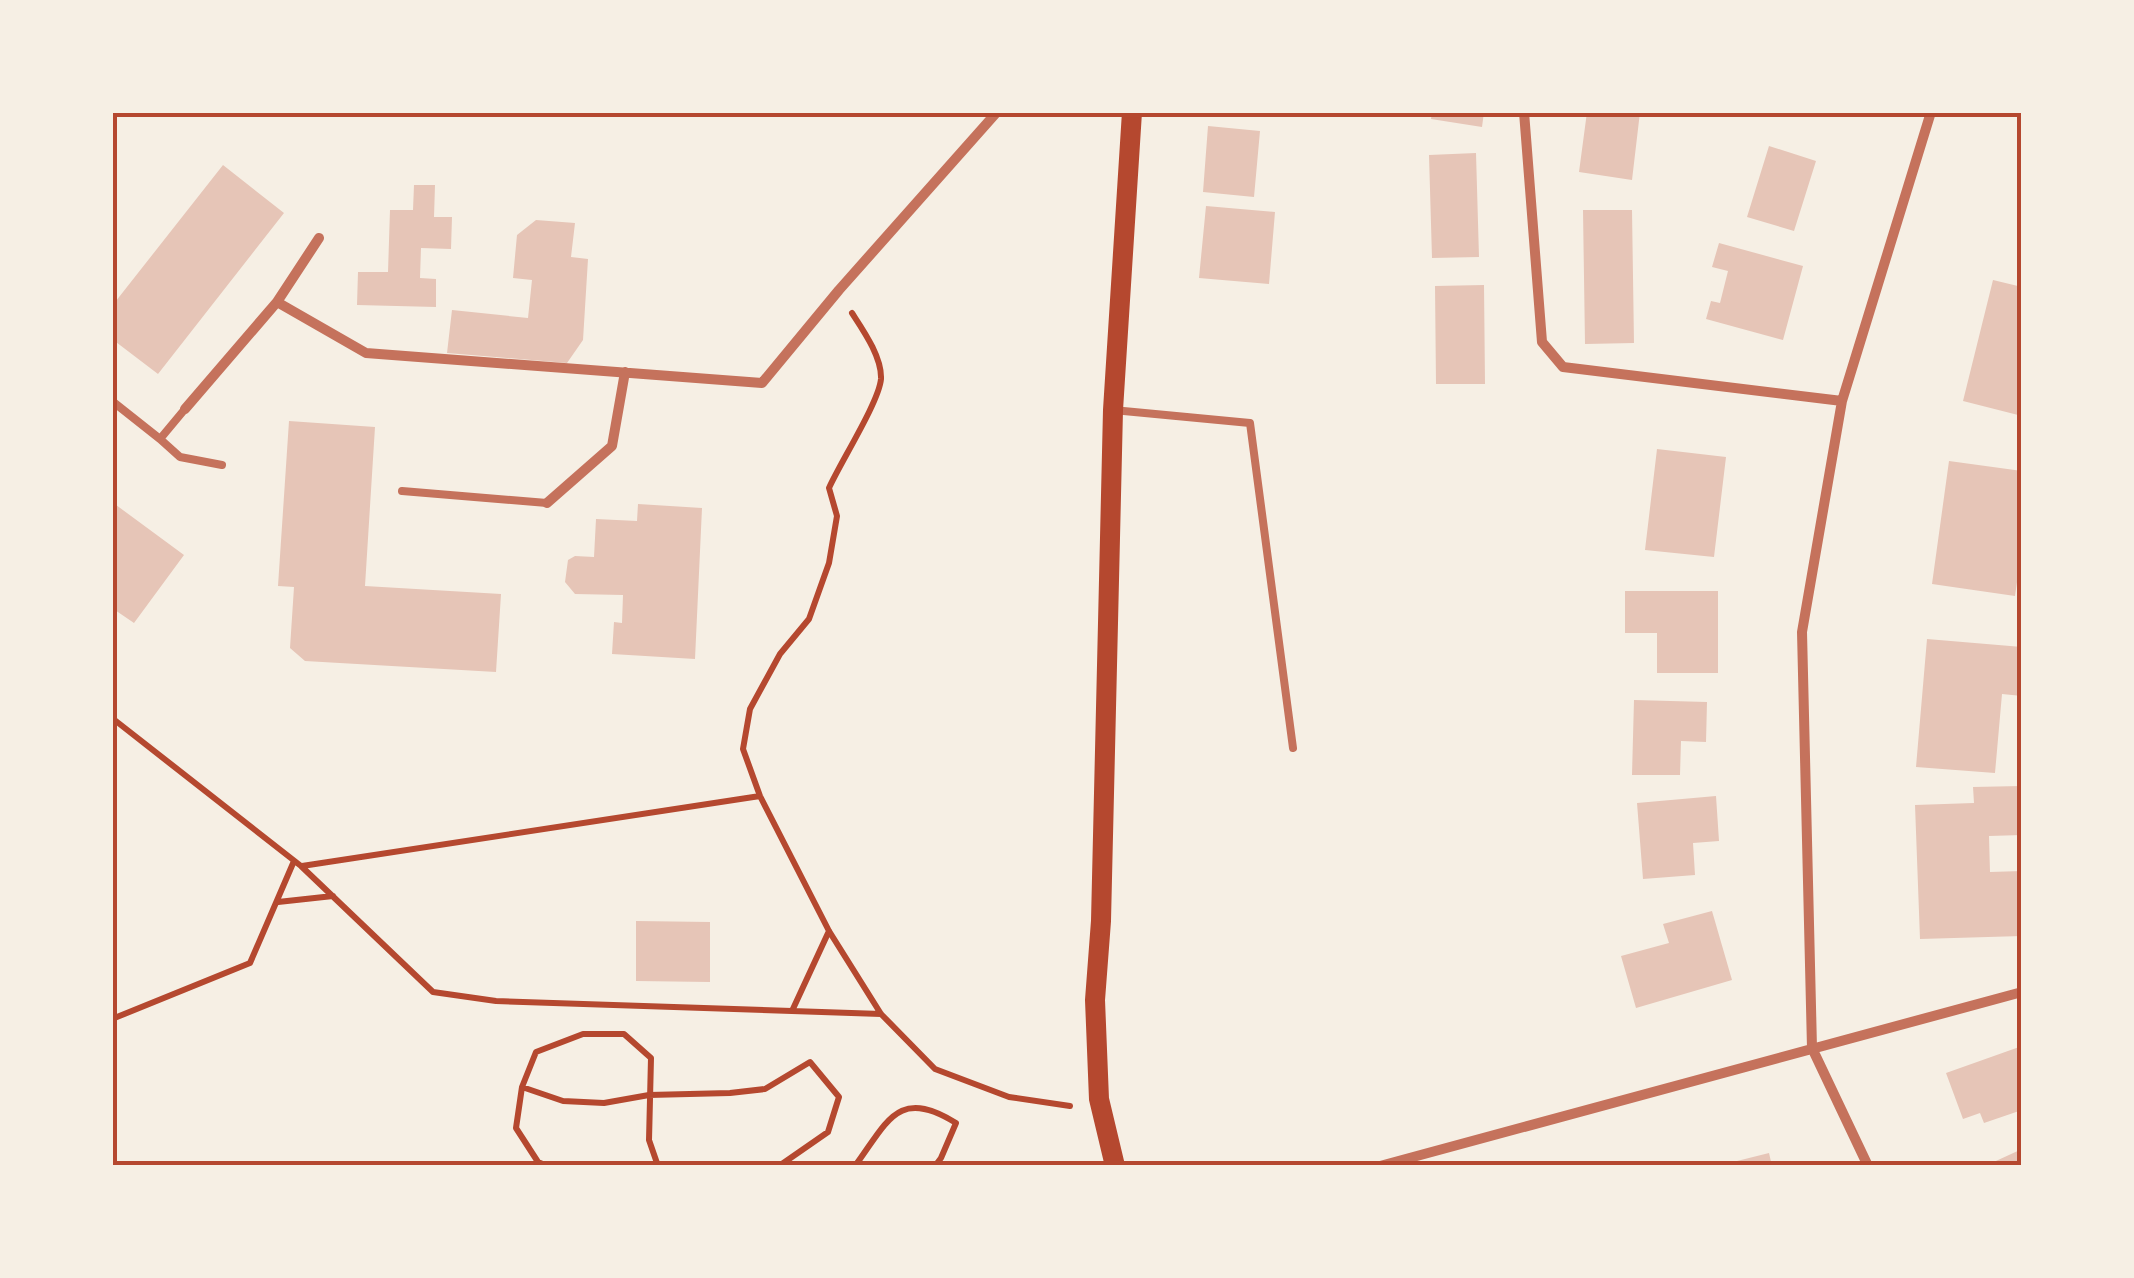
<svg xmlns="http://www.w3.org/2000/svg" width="2134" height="1278" font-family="Lora,serif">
<rect width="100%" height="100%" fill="#f6efe4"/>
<path fill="#e6c5b7" d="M 1432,112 L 1484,112 L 1482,127 L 1431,119 Z
M 1587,112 L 1640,112 L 1632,180 L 1579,172 Z
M 1208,126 L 1260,131 L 1254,197 L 1203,192 Z
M 1769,146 L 1816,161 L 1794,231 L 1747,217 Z
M 1476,153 L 1479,257 L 1432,258 L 1429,155 Z
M 223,165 L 284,213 L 158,374 L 112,339 L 112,306 Z
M 414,185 L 435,185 L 434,217 L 452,217 L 451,249 L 421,248 L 420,278 L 436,279 L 436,307 L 357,305 L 358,272 L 388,272 L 390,210 L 413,210 Z
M 1206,206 L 1275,212 L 1269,284 L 1199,278 Z
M 1583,210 L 1632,210 L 1634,343 L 1585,344 Z
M 536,220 L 575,223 L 571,257 L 588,259 L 583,340 L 567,363 L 447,353 L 452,310 L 528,318 L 532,280 L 513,278 L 517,235 Z
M 1719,243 L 1803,266 L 1783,340 L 1706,319 L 1711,301 L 1720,303 L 1728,271 L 1712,267 Z
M 1993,280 L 2022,287 L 2022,416 L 1963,401 Z
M 1484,285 L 1485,384 L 1436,384 L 1435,286 Z
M 289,421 L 375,427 L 365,586 L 501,594 L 496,672 L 305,661 L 290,648 L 294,587 L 278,586 Z
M 1657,449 L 1726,457 L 1714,557 L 1645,550 Z
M 1949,461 L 2022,471 L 2022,547 L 2015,596 L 1932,584 Z
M 112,502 L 184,555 L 134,623 L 112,608 Z
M 638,504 L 702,508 L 695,659 L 612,654 L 614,622 L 622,623 L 623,595 L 575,594 L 565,582 L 568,560 L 575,556 L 594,557 L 596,519 L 637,521 Z
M 1625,591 L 1718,591 L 1718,673 L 1657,673 L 1657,633 L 1625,633 Z
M 1927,639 L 2022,647 L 2022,696 L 2002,694 L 1995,773 L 1916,767 Z
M 1634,700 L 1707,702 L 1706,742 L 1681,741 L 1680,775 L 1632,775 Z
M 2021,786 L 2022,835 L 1989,836 L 1990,872 L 2022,871 L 2022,936 L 1920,939 L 1915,805 L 1974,803 L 1973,787 Z
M 1716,796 L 1719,841 L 1693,843 L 1695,875 L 1643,879 L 1637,803 Z
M 1712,911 L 1732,980 L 1636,1008 L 1621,956 L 1669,943 L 1663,924 Z
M 636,921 L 710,922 L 710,982 L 636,981 Z
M 2022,1046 L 2022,1110 L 1984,1123 L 1980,1113 L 1963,1119 L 1946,1073 Z
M 2022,1149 L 2022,1166 L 1985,1166 Z
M 1769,1153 L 1772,1166 L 1726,1166 L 1725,1164 Z"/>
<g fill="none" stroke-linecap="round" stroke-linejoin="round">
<path stroke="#b5482f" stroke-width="6" d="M 852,313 C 863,330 882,357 881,379 C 879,402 840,463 829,488 L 837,516 L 829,563 L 809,619 L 780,654 L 750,709 L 743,749 L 760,796 L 829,931 L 881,1014 L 935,1069 L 1009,1097 L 1070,1106
M 112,718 L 301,866 L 433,992 L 496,1001 L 881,1014
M 302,866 L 760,796
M 278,902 L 333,896
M 792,1011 L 829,931
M 112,1019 L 250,963 L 294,861
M 522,1087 L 563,1101 L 604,1103 L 649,1095 L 730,1093 L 765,1089 L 810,1062 L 839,1097 L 828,1132 L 779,1166
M 547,1166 L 538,1162 L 516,1128 L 522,1087 L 536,1052 L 583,1034 L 624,1034 L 651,1058 L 649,1140 L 658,1166
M 855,1166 C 888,1121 898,1087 956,1123 L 941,1158 L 935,1166"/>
<path stroke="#c5725c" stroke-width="8" d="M 112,401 L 160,439 L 185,409
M 1113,410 L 1250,423 L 1293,748
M 160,439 L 180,457 L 222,465
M 402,491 L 547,503"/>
<path stroke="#c5725c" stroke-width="10" d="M 1524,112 L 1542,342 L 1563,367 L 1842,401
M 277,302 L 366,353 L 762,383 L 839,290 L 997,112
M 185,409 L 277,302 L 319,238
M 547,503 L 612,446 L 625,372
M 1380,1166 L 2022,992
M 1868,1166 L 1812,1048 L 1802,632 L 1842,401 L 1931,112"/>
<path stroke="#b5482f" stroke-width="20" d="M 1115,1166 L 1099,1099 L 1095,1000 L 1101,921 L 1113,410 L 1132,112"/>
</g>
<rect width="2134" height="1278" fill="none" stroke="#f6efe4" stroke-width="230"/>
<rect x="115" y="115" width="1904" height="1048" fill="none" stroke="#b5482f" stroke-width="4"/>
</svg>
